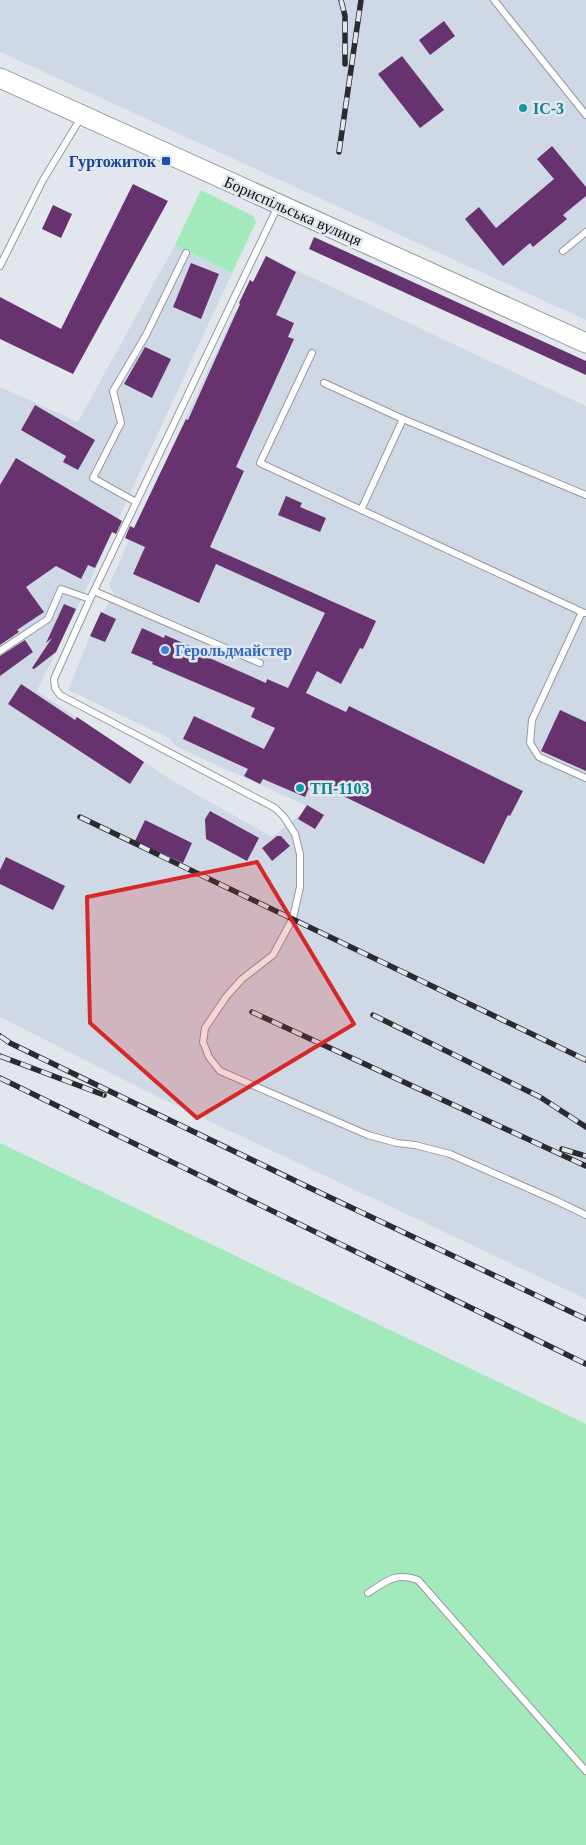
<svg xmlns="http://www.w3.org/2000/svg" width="586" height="1845" font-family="Georgia,serif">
<rect width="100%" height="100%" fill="#e2e7ee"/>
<path fill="#cfd9e5" d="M 0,0 L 586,0 L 586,320 L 0,52 Z
M 175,245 L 232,273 L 76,611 L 37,691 L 173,781 L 272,837 L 309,807 L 177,747 L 169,738 L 68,690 L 90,636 L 114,593 L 109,585 L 129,540 L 235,312 L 264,309 L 263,276 L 259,270 L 266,256 L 586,406 L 586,1299 L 154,1095 L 0,1017 L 0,387 L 78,422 Z"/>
<path fill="#a2e9bb" d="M 201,190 L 253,216 L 256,222 L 232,273 L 175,245 Z
M 0,1143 L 586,1424 L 586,1845 L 0,1845 Z"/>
<path fill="#67336f" d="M 444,21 L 455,36 L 430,55 L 419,40 Z
M 402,56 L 444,110 L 420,128 L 378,74 Z
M 552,146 L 586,187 L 586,196 L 563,215 L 567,219 L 533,247 L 530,243 L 503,266 L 465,219 L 479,207 L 496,228 L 554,179 L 537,159 Z
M 133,184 L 168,201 L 73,374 L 0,339 L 0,297 L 61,329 Z
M 53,205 L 72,214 L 61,238 L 42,229 Z
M 314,237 L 586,361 L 586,375 L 309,249 Z
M 266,256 L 296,272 L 276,315 L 294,323 L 288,337 L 294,339 L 236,467 L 244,471 L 210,547 L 376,621 L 363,649 L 360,648 L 341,684 L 317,671 L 306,693 L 346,712 L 349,706 L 523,791 L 510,816 L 508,815 L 484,864 L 312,781 L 305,797 L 263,779 L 260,784 L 244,776 L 248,769 L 183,739 L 194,716 L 264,749 L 275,728 L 251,717 L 255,708 L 152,664 L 153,662 L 131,653 L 142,628 L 164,638 L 165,635 L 190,646 L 189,649 L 266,683 L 267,679 L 288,688 L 325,613 L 216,564 L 199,603 L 133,574 L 145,547 L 125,538 L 130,526 L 134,528 L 186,419 L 188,420 L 240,304 L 239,303 L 250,280 L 253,282 Z
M 191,263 L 219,274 L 201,319 L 173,307 Z
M 145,347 L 171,359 L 152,398 L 124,384 Z
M 35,405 L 95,440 L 78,470 L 63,462 L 66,456 L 21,430 Z
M 16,458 L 122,521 L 116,534 L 112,532 L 95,568 L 88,565 L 81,579 L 56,566 L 26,587 L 44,612 L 17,630 L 19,632 L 0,645 L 0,485 Z
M 286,496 L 302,503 L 300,507 L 326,518 L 320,532 L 278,515 Z
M 64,604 L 76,609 L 56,652 L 34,669 L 32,668 L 52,638 L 46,643 Z
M 101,612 L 116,619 L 105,642 L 90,636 Z
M 25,640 L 33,652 L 0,676 L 0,656 Z
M 21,684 L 75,720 L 77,717 L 144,762 L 130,784 L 8,704 Z
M 560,710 L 586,722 L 586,771 L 541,751 Z
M 307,805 L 324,815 L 315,829 L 298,819 Z
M 210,811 L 259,838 L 247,861 L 206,839 L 205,819 Z
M 145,820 L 192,843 L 183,863 L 135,841 Z
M 277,836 L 281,836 L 290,846 L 272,861 L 262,848 Z
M 6,857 L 65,886 L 53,910 L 0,884 L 0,870 Z"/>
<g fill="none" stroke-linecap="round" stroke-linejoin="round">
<defs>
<path id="lane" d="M 494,0 L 586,115
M 278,206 L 90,599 L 54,679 L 55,688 L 60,695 L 275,808 L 284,817 L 295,834 L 300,854 L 300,887 L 293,918 L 273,955 L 242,979 L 226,997 L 205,1028 L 203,1042 L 209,1057 L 220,1071 L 368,1135 L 397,1143 L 415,1145 L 450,1154 L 557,1201 L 586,1215
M 563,251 L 586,232
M 0,266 L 43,180 L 82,116
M 312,353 L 260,463 L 582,612 L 586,613
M 324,383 L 403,419 L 586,495
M 136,502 L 93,478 L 121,423 L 113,391 L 146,335 L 186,253
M 361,510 L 403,419
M 94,591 L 260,663
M 582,612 L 532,720 L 530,743 L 539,757 L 586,778
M 0,651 L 48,619 L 61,589 L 90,599
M 368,1593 C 387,1581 395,1572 418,1580 L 586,1771"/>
<path id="secondary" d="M 0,78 L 586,343"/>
</defs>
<use href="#lane" stroke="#94999f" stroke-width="8"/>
<use href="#secondary" stroke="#94999f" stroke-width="21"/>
<use href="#lane" stroke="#fff" stroke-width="6"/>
<use href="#secondary" stroke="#fff" stroke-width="19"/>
<defs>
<path id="rail" d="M 341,0 L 345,16 L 345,64
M 339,152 L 361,0
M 80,817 L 586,1060
M 252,1012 L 586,1166
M 373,1015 L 540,1097 L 586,1127
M 0,1036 L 10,1043 L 308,1187 L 586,1319
M 0,1056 L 104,1095
M 0,1078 L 586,1364
M 562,1149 L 586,1156"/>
</defs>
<use href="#rail" stroke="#292b2e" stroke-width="5.5"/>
<use href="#rail" stroke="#e2e7ee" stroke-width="4" stroke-dasharray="11" stroke-linecap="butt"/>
</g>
<path fill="#d62828" fill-opacity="0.2" stroke="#d62828" stroke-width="4" stroke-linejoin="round" d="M 257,862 L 354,1024 L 197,1118 L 90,1023 L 87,897 Z"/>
<g fill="#0f9aa8" stroke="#e2e7ee" stroke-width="2">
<circle cx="523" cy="108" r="5"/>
<circle cx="300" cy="788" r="5"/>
</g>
<rect fill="#1a4fb4" stroke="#e2e7ee" stroke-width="2" x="161" y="156" width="10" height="10" rx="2.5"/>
<circle fill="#3f7fe0" stroke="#e2e7ee" stroke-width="2" cx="165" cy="650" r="5"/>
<g text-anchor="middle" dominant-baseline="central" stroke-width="5" stroke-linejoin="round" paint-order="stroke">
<g font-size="16" font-weight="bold" fill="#0d838f" stroke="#e2e7ee" text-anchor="start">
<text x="533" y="108">ІС-3</text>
<text x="310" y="788">ТП-1103</text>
</g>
<g font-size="16" font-weight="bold" fill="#164399" stroke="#e2e7ee" text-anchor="end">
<text x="156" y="161">Гуртожиток</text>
</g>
<g font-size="16" fill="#0f1113" stroke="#e2e7ee">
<text transform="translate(293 211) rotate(24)">Бориспільська вулиця</text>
</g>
<g font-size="16" font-weight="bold" fill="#366cbe" stroke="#e2e7ee" text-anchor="start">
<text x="175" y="650">Герольдмайстер</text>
</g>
</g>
</svg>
